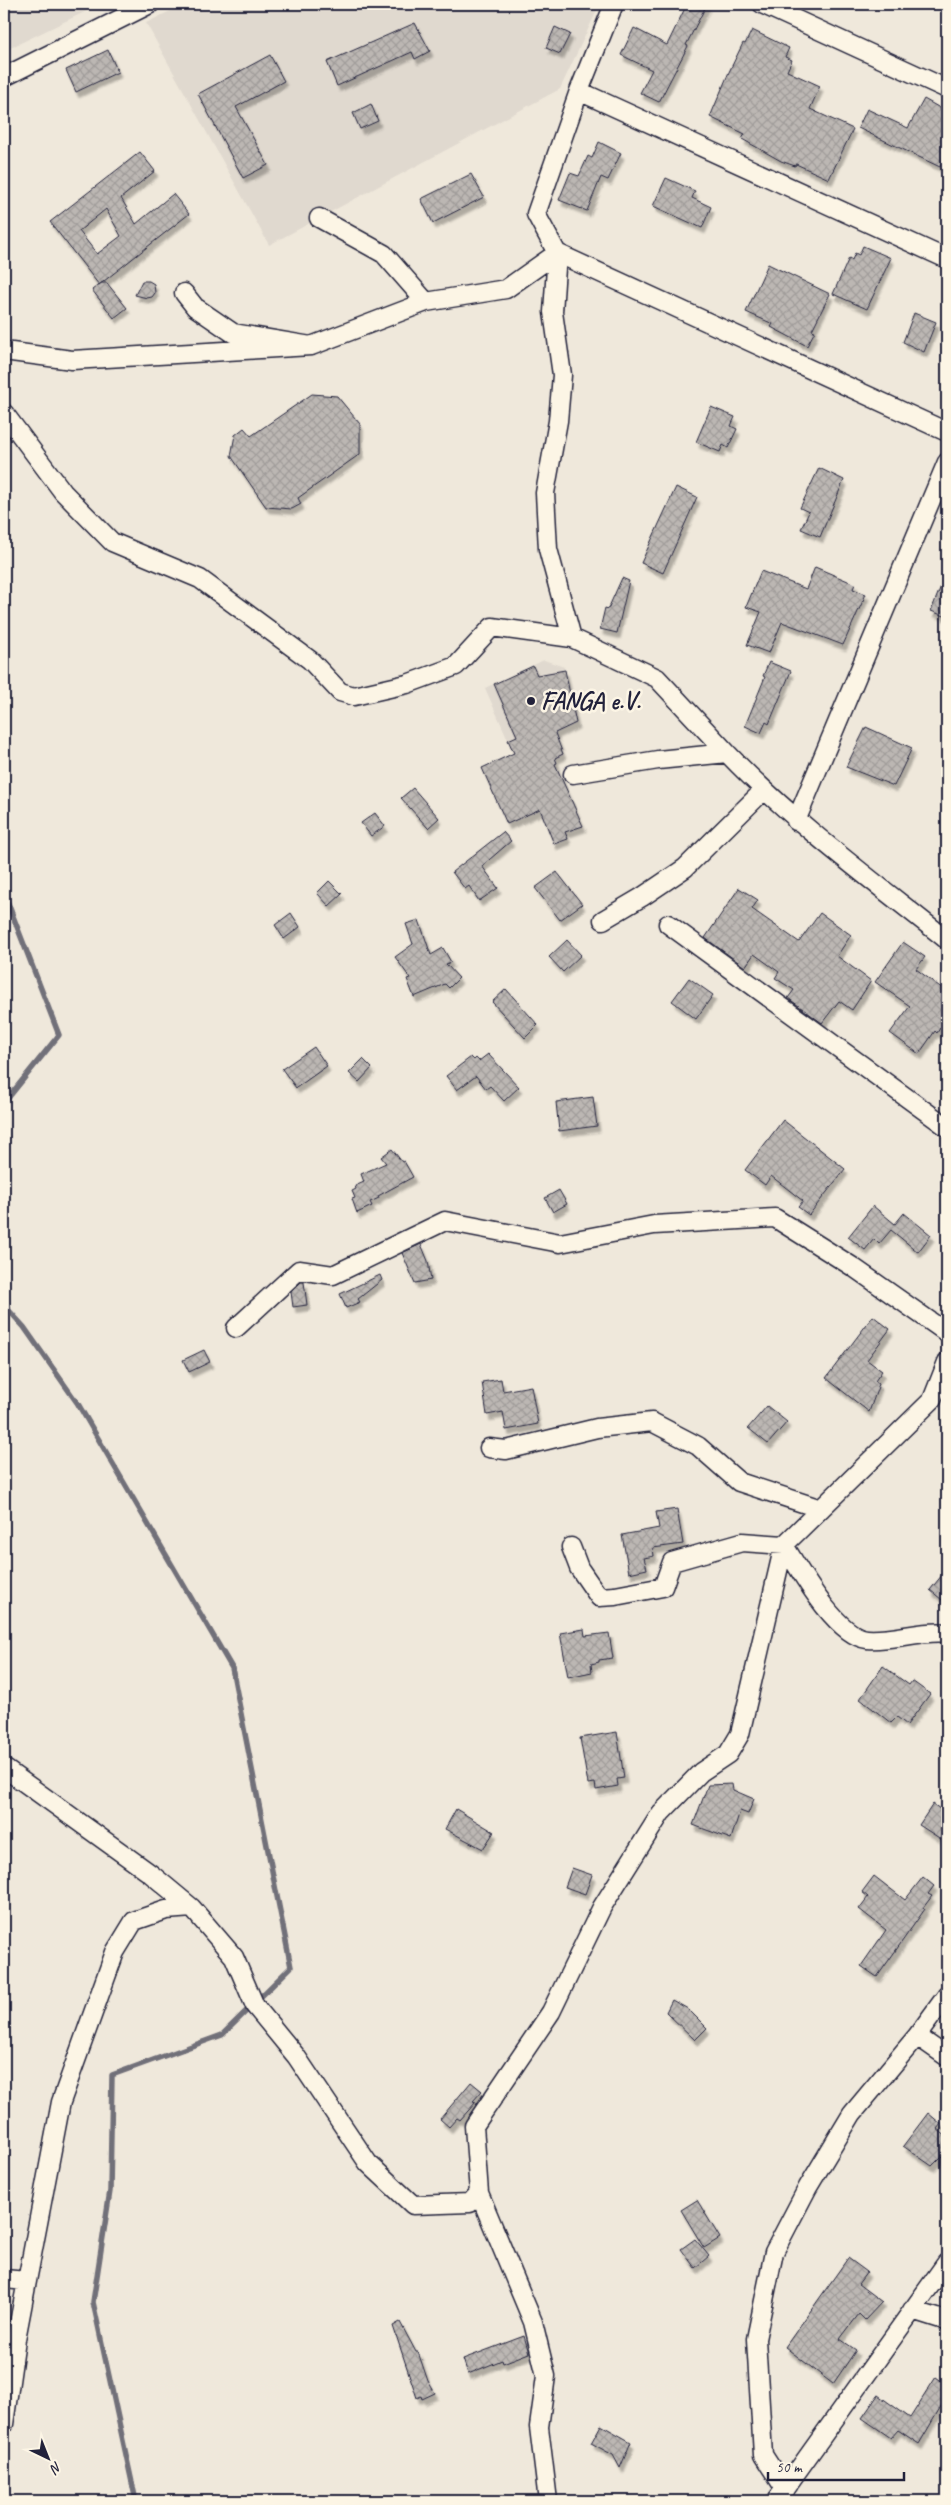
<svg xmlns="http://www.w3.org/2000/svg" width="951" height="2505" font-family="Caveat,sans-serif">
<defs>
<pattern id="building-cross-hatch" width="8" height="8" patternUnits="userSpaceOnUse" patternTransform="scale(1.25)"><rect width="8" height="8" fill="#bcb7b3"/><path d="M0 0l8 8M0 8l8-8" fill="none" stroke="#a19d9b"/></pattern>
<filter id="shadow"><feDropShadow dx="3" dy="5.5" stdDeviation="1" flood-color="#0004"/></filter>
</defs>
<rect width="100%" height="100%" fill="#efe8db"/>
<filter id="ink" filterUnits="userSpaceOnUse"><feTurbulence type="fractalNoise" baseFrequency=".02" numOctaves="2"/><feDisplacementMap in="SourceGraphic" scale="10" xChannelSelector="R" yChannelSelector="G"/><feConvolveMatrix kernelMatrix="1 2 1 2 8 2 1 2 1" color-interpolation-filters="sRGB"/></filter>
<g filter="url(#ink)">
<path fill="#e0d9cf" d="M 4,4 L 101,4 L 4,51 Z
M 184,4 L 600,4 L 560,89 L 269,245 L 146,23 Z
M 544,660 L 564,667 L 576,723 L 514,753 L 485,688 Z"/>
<g fill="none" stroke-linecap="round" stroke-linejoin="round">
<path stroke="#716f79" stroke-width="5.5" d="M 4,893 L 59,1035 L 4,1103
M 4,1305 L 24,1327 L 78,1404 L 232,1668 L 291,1967 L 222,2035 L 112,2075 L 110,2191 L 93,2302 L 136,2501"/>
</g>
<path fill="url(#building-cross-hatch)" stroke="#22223b" fill-rule="evenodd" filter="url(#shadow)" d="M 687,4 L 707,4 L 686,45 L 688,46 L 659,102 L 640,93 L 652,70 L 621,55 L 634,28 L 667,45 Z
M 415,23 L 430,51 L 415,59 L 412,52 L 337,86 L 327,62 Z
M 555,27 L 570,34 L 560,54 L 546,48 Z
M 752,30 L 789,48 L 785,57 L 792,60 L 787,71 L 820,86 L 810,109 L 853,129 L 829,179 L 796,164 L 795,166 L 781,161 L 742,139 L 745,134 L 710,117 L 729,72 L 743,43 L 745,44 Z
M 108,50 L 118,72 L 76,92 L 66,70 Z
M 270,55 L 284,81 L 236,107 L 268,165 L 243,178 L 198,94 Z
M 924,99 L 947,112 L 947,151 L 940,167 L 858,128 L 867,109 L 908,128 Z
M 371,104 L 378,121 L 360,129 L 353,113 Z
M 599,142 L 621,153 L 608,180 L 601,177 L 587,211 L 559,200 L 570,173 L 579,176 L 588,156 L 592,158 Z
M 140,152 L 155,171 L 121,198 L 136,224 L 173,194 L 189,214 L 99,285 L 50,222 ZM 106,209 L 121,236 L 97,254 L 79,231 Z
M 471,174 L 484,197 L 433,223 L 421,199 Z
M 666,178 L 695,191 L 692,198 L 711,207 L 702,228 L 653,206 Z
M 863,246 L 891,258 L 867,309 L 833,294 L 849,258 L 852,260 L 855,253 L 859,255 Z
M 768,264 L 830,294 L 812,330 L 815,331 L 807,346 L 771,327 L 773,324 L 746,312 Z
M 142,281 L 149,281 L 154,284 L 155,293 L 152,297 L 147,298 L 135,295 Z
M 101,283 L 107,283 L 127,308 L 114,318 L 92,290 Z
M 914,313 L 936,322 L 924,352 L 903,342 Z
M 312,394 L 337,396 L 360,424 L 360,454 L 298,498 L 301,504 L 292,509 L 266,507 L 231,456 L 235,435 L 244,428 L 251,436 Z
M 711,407 L 735,417 L 731,426 L 737,429 L 728,448 L 723,445 L 720,452 L 696,442 Z
M 819,468 L 844,480 L 820,537 L 801,529 L 809,512 L 800,508 Z
M 676,487 L 697,497 L 663,573 L 641,563 Z
M 815,567 L 855,584 L 853,589 L 866,594 L 843,645 L 782,622 L 769,653 L 747,645 L 761,612 L 746,607 L 761,571 L 806,589 Z
M 947,571 L 947,617 L 931,611 Z
M 622,578 L 629,581 L 617,633 L 600,629 L 605,608 L 608,609 Z
M 769,662 L 791,671 L 769,724 L 766,722 L 761,733 L 745,726 L 765,677 L 763,676 Z
M 533,666 L 537,675 L 565,670 L 576,723 L 555,733 L 563,754 L 555,758 L 557,763 L 555,764 L 583,826 L 565,832 L 568,839 L 554,844 L 540,809 L 507,824 L 482,768 L 514,753 L 508,740 L 517,736 L 494,684 Z
M 866,727 L 912,748 L 894,786 L 846,767 Z
M 413,788 L 439,818 L 428,828 L 401,798 Z
M 375,813 L 385,826 L 371,836 L 361,823 Z
M 503,832 L 511,841 L 482,866 L 498,888 L 479,901 L 469,886 L 465,889 L 452,872 Z
M 557,872 L 582,904 L 560,920 L 535,888 Z
M 329,881 L 342,894 L 329,906 L 317,893 Z
M 739,888 L 758,900 L 752,909 L 799,942 L 820,913 L 851,935 L 837,956 L 871,981 L 852,1010 L 839,1001 L 822,1023 L 788,998 L 794,990 L 775,978 L 779,972 L 754,954 L 745,967 L 705,938 Z
M 291,913 L 300,927 L 284,939 L 275,925 Z
M 419,920 L 431,955 L 443,948 L 451,962 L 446,964 L 459,978 L 449,988 L 445,984 L 414,997 L 407,979 L 410,978 L 395,957 L 413,944 L 406,924 Z
M 567,940 L 581,955 L 563,972 L 549,957 Z
M 903,942 L 925,957 L 916,969 L 947,992 L 947,1033 L 940,1028 L 937,1033 L 935,1031 L 919,1054 L 890,1033 L 910,1006 L 875,982 Z
M 689,978 L 713,995 L 696,1019 L 672,1001 Z
M 506,989 L 538,1025 L 525,1038 L 492,1002 Z
M 314,1047 L 327,1066 L 296,1088 L 282,1069 Z
M 488,1054 L 519,1087 L 504,1101 L 490,1086 L 486,1089 L 476,1076 L 457,1090 L 446,1076 L 471,1057 L 474,1060 L 476,1058 L 479,1061 Z
M 363,1059 L 372,1068 L 359,1082 L 349,1073 Z
M 593,1097 L 597,1126 L 559,1131 L 556,1102 Z
M 783,1120 L 845,1169 L 809,1215 L 798,1207 L 803,1201 L 771,1176 L 765,1185 L 745,1170 Z
M 392,1149 L 402,1162 L 404,1161 L 413,1177 L 378,1196 L 379,1198 L 370,1202 L 372,1206 L 357,1213 L 352,1199 L 355,1198 L 352,1191 L 356,1189 L 355,1186 L 364,1182 L 361,1174 L 386,1163 L 381,1157 Z
M 559,1190 L 567,1204 L 553,1212 L 545,1198 Z
M 873,1206 L 895,1224 L 904,1213 L 931,1235 L 918,1252 L 891,1230 L 879,1244 L 874,1239 L 865,1250 L 848,1237 Z
M 421,1244 L 428,1261 L 431,1280 L 415,1283 L 402,1253 Z
M 380,1275 L 382,1280 L 358,1299 L 360,1302 L 346,1308 L 340,1294 Z
M 301,1282 L 304,1282 L 307,1305 L 293,1307 L 291,1292 Z
M 873,1316 L 890,1329 L 867,1360 L 882,1371 L 875,1381 L 879,1384 L 869,1412 L 826,1378 Z
M 204,1350 L 210,1362 L 189,1372 L 183,1360 Z
M 501,1379 L 503,1391 L 531,1386 L 538,1424 L 506,1430 L 503,1412 L 487,1415 L 482,1382 Z
M 767,1406 L 787,1422 L 768,1444 L 748,1428 Z
M 677,1509 L 683,1544 L 653,1548 L 654,1556 L 644,1558 L 647,1569 L 629,1573 L 622,1535 L 659,1528 L 656,1512 Z
M 947,1569 L 947,1604 L 930,1590 Z
M 584,1629 L 585,1636 L 609,1633 L 613,1658 L 599,1660 L 599,1662 L 591,1664 L 592,1672 L 568,1677 L 560,1633 Z
M 883,1666 L 909,1685 L 912,1681 L 930,1694 L 907,1725 L 897,1717 L 891,1723 L 860,1699 Z
M 617,1732 L 624,1778 L 617,1779 L 618,1786 L 596,1790 L 595,1783 L 588,1784 L 580,1738 Z
M 732,1784 L 733,1790 L 754,1799 L 748,1814 L 740,1811 L 731,1839 L 693,1825 L 708,1785 Z
M 933,1804 L 947,1814 L 947,1843 L 919,1825 Z
M 456,1809 L 494,1832 L 483,1849 L 445,1829 Z
M 572,1868 L 592,1875 L 585,1894 L 565,1887 Z
M 874,1876 L 905,1900 L 923,1877 L 934,1886 L 928,1894 L 932,1896 L 923,1908 L 925,1909 L 877,1977 L 861,1966 L 886,1930 L 859,1909 L 868,1897 L 862,1892 Z
M 672,2000 L 688,2009 L 707,2028 L 695,2040 L 666,2012 Z
M 471,2082 L 482,2091 L 473,2101 L 476,2102 L 460,2120 L 457,2118 L 449,2127 L 440,2119 Z
M 928,2113 L 941,2124 L 937,2129 L 947,2137 L 947,2151 L 932,2166 L 903,2146 Z
M 697,2200 L 720,2238 L 704,2248 L 681,2210 Z
M 695,2239 L 709,2256 L 695,2268 L 681,2249 Z
M 848,2258 L 867,2272 L 858,2284 L 882,2302 L 865,2320 L 859,2314 L 840,2339 L 856,2350 L 833,2384 L 785,2347 Z
M 400,2322 L 416,2352 L 418,2352 L 428,2381 L 435,2393 L 422,2399 L 421,2396 L 417,2398 L 393,2326 Z
M 524,2336 L 529,2353 L 503,2363 L 502,2360 L 468,2374 L 463,2359 Z
M 936,2377 L 947,2385 L 947,2396 L 919,2444 L 898,2430 L 891,2438 L 862,2418 L 878,2395 L 910,2418 Z
M 601,2425 L 631,2442 L 620,2468 L 613,2455 L 591,2443 Z"/>
<g fill="none" stroke-linecap="round" stroke-linejoin="round">
<defs>
<path id="street" d="M 762,4 L 947,89
M 4,77 L 150,4
M 579,91 L 947,259
M 319,218 L 384,254 L 426,302 L 506,289 L 557,253 L 947,432
M 184,293 L 195,307 L 233,333 L 311,346 L 426,302
M 4,351 L 72,360 L 311,346
M 4,413 L 63,492 L 112,542 L 200,579 L 310,660 L 340,692 L 354,696 L 407,684 L 456,666 L 492,627 L 572,638 L 657,678 L 727,753 L 658,760 L 573,774
M 572,638 L 548,549 L 545,493 L 558,421 L 562,375 L 553,312 L 557,253 L 536,214 L 579,91 L 614,4
M 727,753 C 794,823 872,880 947,940
M 796,821 L 947,462
M 603,920 L 642,897 L 685,868 L 763,791
M 668,924 L 947,1127
M 236,1328 L 299,1270 L 333,1275 L 445,1221 L 560,1243 L 654,1225 L 775,1218 L 853,1267 L 947,1333
M 489,1448 L 506,1450 L 597,1428 L 652,1422 L 698,1446 L 739,1482 L 821,1509
M 571,1547 L 579,1568 L 599,1597 L 615,1596 L 663,1587 L 672,1562 L 742,1542 L 784,1545 C 799,1569 836,1636 867,1639 C 893,1641 921,1630 947,1633
M 4,1768 L 151,1874 L 192,1908
M 917,2036 L 947,2057
M 479,2193 L 533,2322 L 546,2376 L 539,2427 L 548,2501
M 4,2279 L 27,2281
M 912,2310 L 947,2321
M 4,2424 L 16,2339 L 61,2102 L 115,1952 L 134,1921 L 166,1910 L 192,1908 L 234,1957 L 255,2006 L 296,2056 L 368,2163 L 413,2205 L 470,2203 L 479,2193 L 474,2126 L 551,2012 L 602,1907 L 661,1813 L 701,1772 L 728,1754 L 740,1734 L 784,1545 L 932,1400 L 947,1362
M 785,2489 L 763,2455 L 756,2339 L 774,2252 L 808,2187 L 852,2114 L 917,2036 L 947,1995
M 776,2501 L 947,2262"/>
</defs>
<use href="#street" stroke="#22223b" stroke-width="21"/>
<use href="#street" stroke="#fcf5e5" stroke-width="18"/>
</g>
</g>
<circle fill="#22223b" stroke="#fcf5e5" stroke-width="2" cx="531" cy="701" r="5"/>
<g text-anchor="middle" dominant-baseline="central" stroke-width="5" stroke-linejoin="round" paint-order="stroke">
<g font-size="25" font-weight="bold" fill="#22223b" stroke="#fcf5e5" text-anchor="start">
<text x="541" y="701">FANGA e.V.</text>
</g>
</g>
<rect width="951" height="2505" fill="none" stroke="#fcf5e5" stroke-width="20"/>
<rect x="10" y="10" width="931" height="2485" fill="none" stroke="#22223b" stroke-width="2" filter="url(#ink)"/>
<g transform="translate(48 2458) rotate(137)" stroke="#fcf5e5" stroke-width="4" paint-order="stroke">
<path d="M0-4L9 19L0 12L-9 19Z" fill="#22223b"/>
<text y="-8" font-size="14" font-weight="bold" text-anchor="middle" fill="#22223b">N</text>
</g>
<path d="M768 2472v8h136v-8" fill="none" stroke="#22223b" stroke-width="2.5"/>
<text x="776" y="2472" font-size="15" fill="#22223b" stroke="#fcf5e5" stroke-width="4" paint-order="stroke">50 m</text>
</svg>
